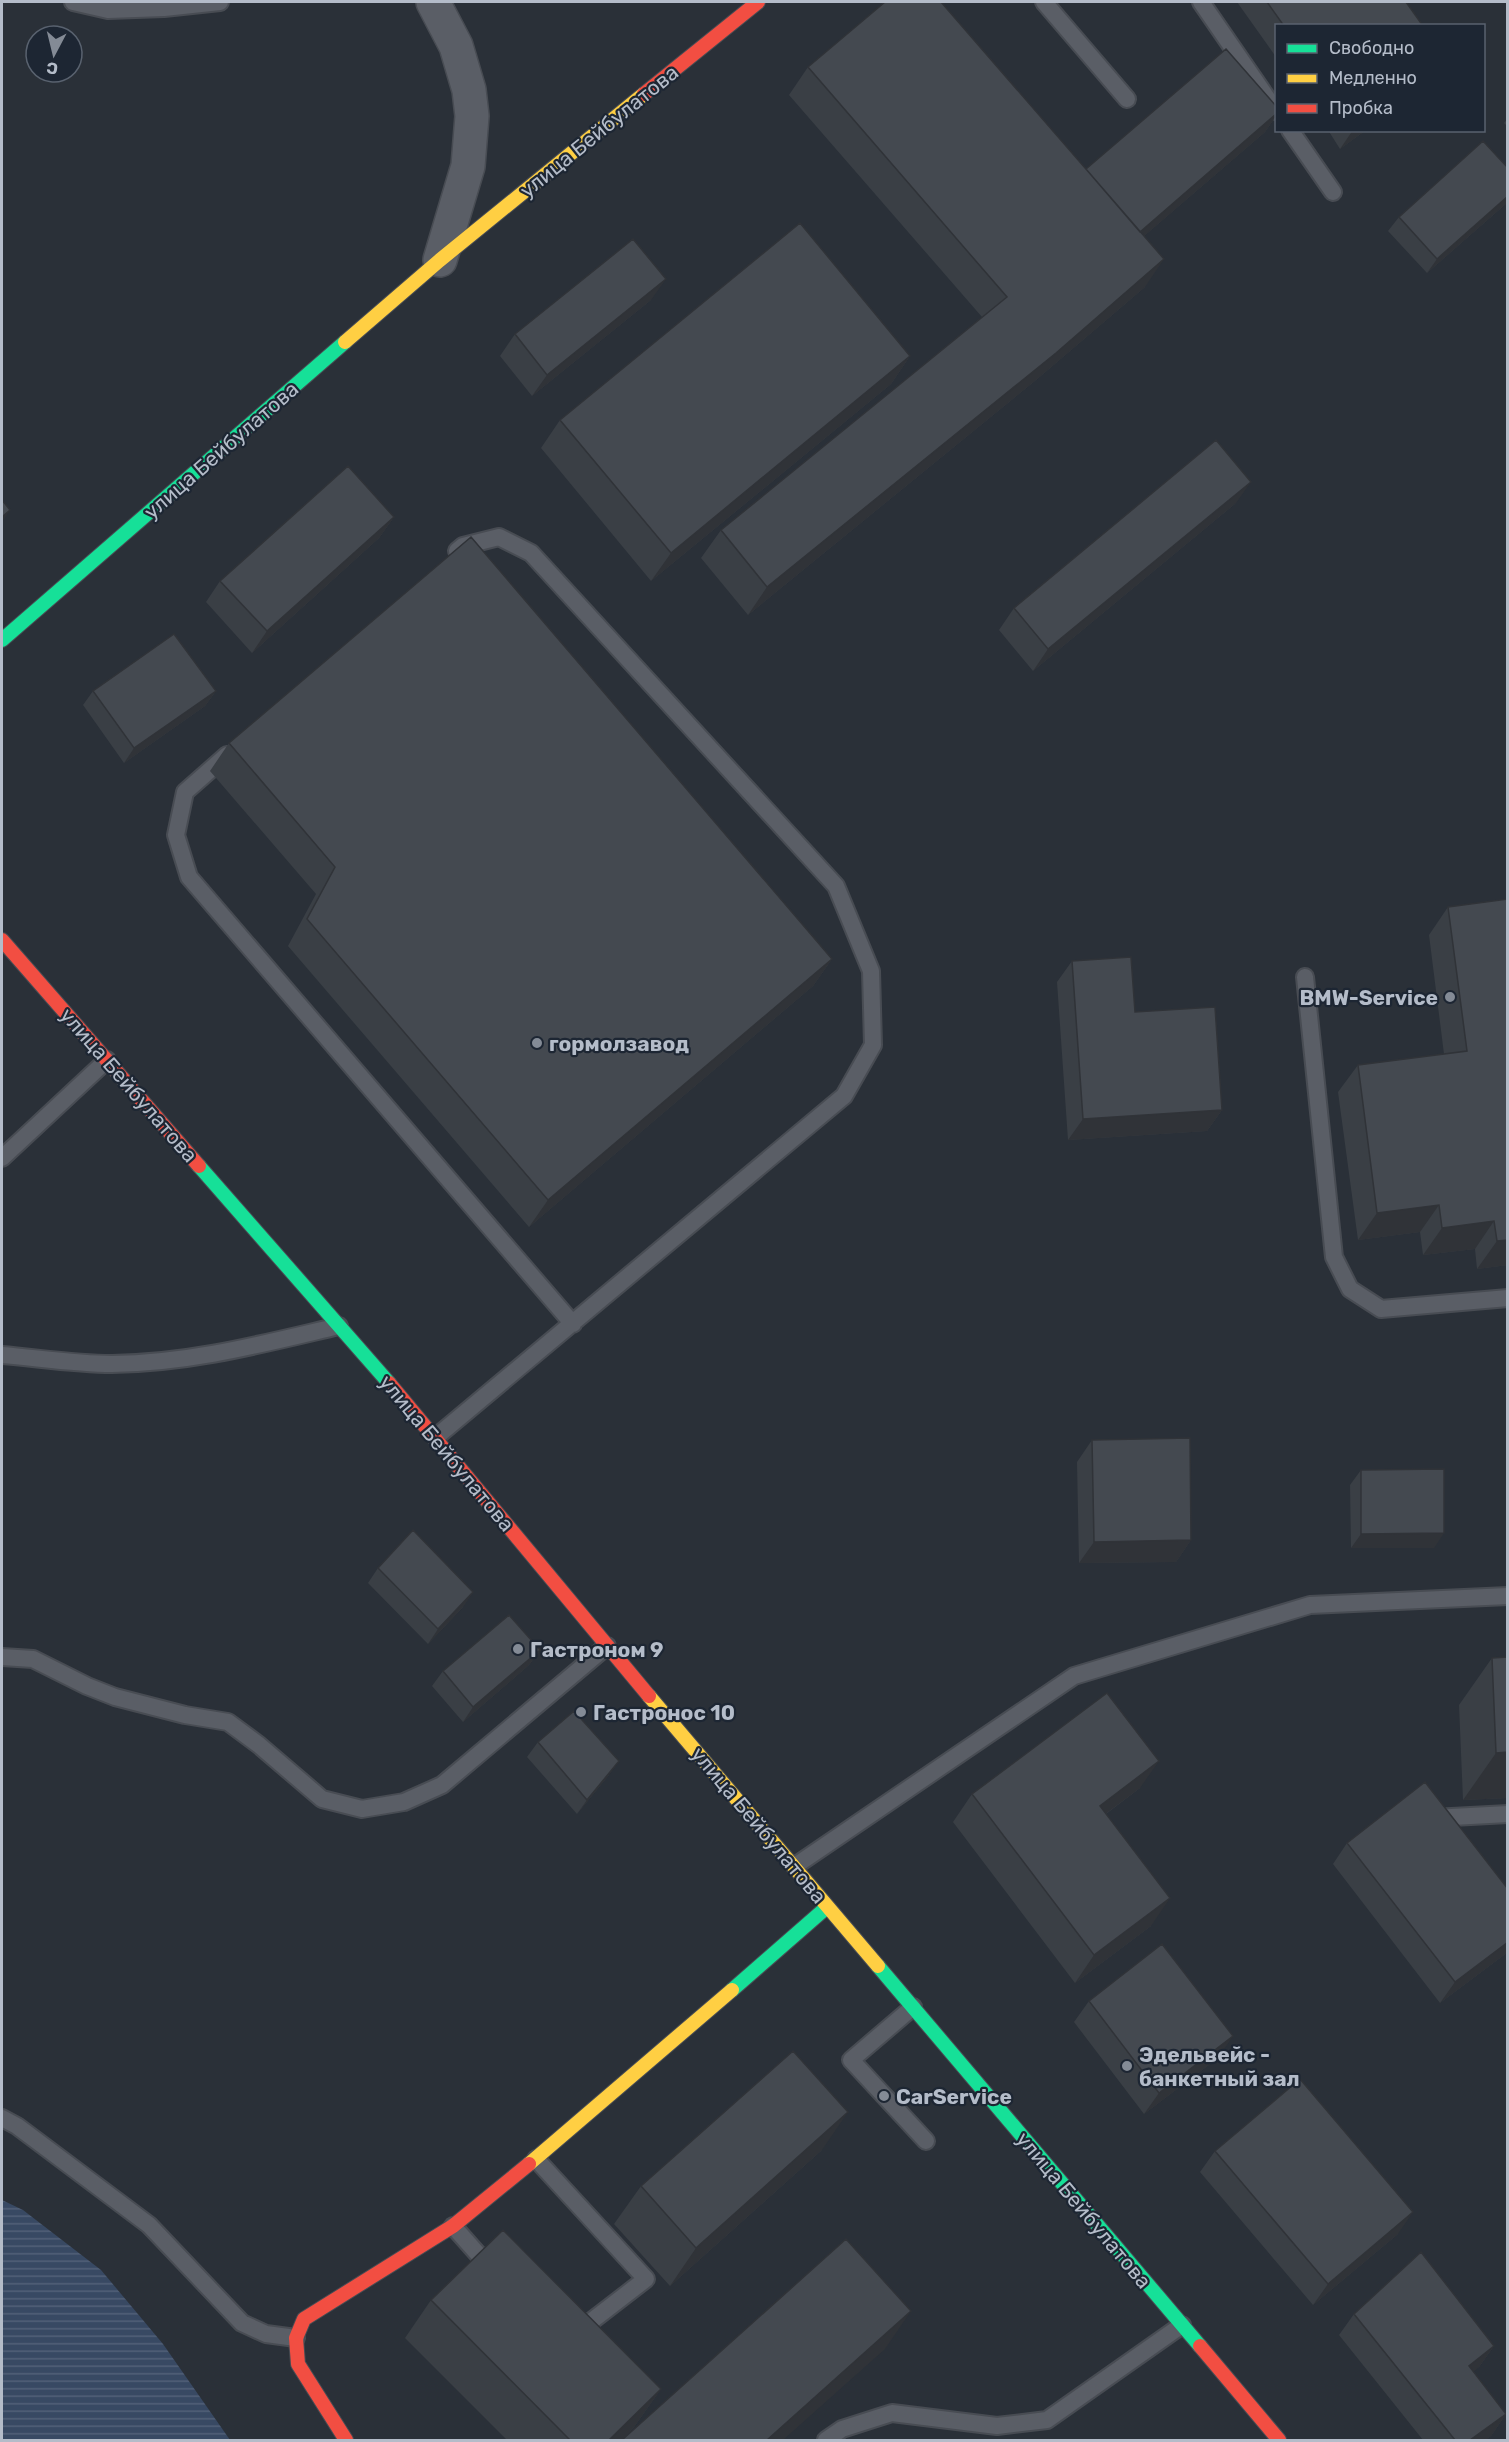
<svg xmlns="http://www.w3.org/2000/svg" width="1509" height="2442" font-family="Rubik,sans-serif">
<defs>
<pattern id="water-rules" width="6" height="5" patternUnits="userSpaceOnUse" patternTransform="scale(1.5)"><rect width="6" height="5" fill="#384963"/><path d="M0 2.5h6" fill="none" stroke="#526178"/></pattern>
</defs>
<rect width="100%" height="100%" fill="#2a3038"/>
<path fill="url(#water-rules)" d="M 2,2200 L 23,2210 L 101,2270 L 163,2344 L 230,2440 L 2,2440 Z"/>
<g fill="none" stroke-linecap="round" stroke-linejoin="round">
<defs>
<path id="lane" d="M 73,2 L 108,10 L 164,8 L 220,2
M 1044,2 L 1127,99
M 1201,2 L 1276,111
M 1290,130 L 1333,192
M 227,755 L 185,792 L 176,835 L 189,877 L 573,1324
M 1305,977 L 1334,1257 L 1350,1289 L 1381,1309 L 1508,1298
M 2,1158 L 107,1060
M 2,1355 C 38,1358 75,1364 112,1364 C 191,1363 262,1344 339,1326
M 436,1437 L 844,1096 L 873,1045 L 871,971 L 836,886 L 531,553 L 499,537 L 463,546 L 457,551
M 2,1657 L 33,1659 L 87,1686 L 115,1697 L 185,1715 L 228,1722 L 259,1745 L 322,1799 L 362,1809 L 404,1802 L 442,1785 L 607,1646
M 1433,1818 L 1508,1814
M 795,1866 L 1074,1676 L 1310,1605 L 1508,1596
M 913,2007 L 851,2060 L 926,2141
M 2,2118 L 17,2126 L 149,2225 L 242,2323 L 266,2334 L 296,2338
M 536,2159 L 646,2279 L 576,2333
M 453,2226 L 492,2270
M 826,2440 L 842,2429 L 892,2413 L 997,2426 L 1047,2420 L 1182,2325"/>
<path id="street" d="M 433,2 L 456,46 L 469,90 L 472,116 L 468,166 L 440,260"/>
<path id="fast" d="M 2,640 L 345,342
M 199,1166 L 389,1383
M 878,1966 L 1200,2346
M 732,1990 L 827,1907"/>
<path id="slow" d="M 345,342 L 440,260 L 644,94
M 649,1696 L 878,1966
M 529,2164 L 732,1990"/>
<path id="jam" d="M 644,94 L 758,2
M 2,940 L 199,1166
M 389,1383 L 649,1696
M 1200,2346 L 1279,2440
M 346,2440 L 298,2364 L 296,2338 L 304,2319 L 453,2226 L 529,2164"/>
</defs>
<use href="#lane" stroke="#484c53" stroke-width="20"/>
<use href="#street" stroke="#484c53" stroke-width="36"/>
<use href="#fast" stroke="#484c53" stroke-width="16"/>
<use href="#slow" stroke="#484c53" stroke-width="16"/>
<use href="#jam" stroke="#484c53" stroke-width="16"/>
<use href="#lane" stroke="#5a5e66" stroke-width="16"/>
<use href="#street" stroke="#5a5e66" stroke-width="33"/>
<use href="#fast" stroke="#16e098" stroke-width="14"/>
<use href="#slow" stroke="#ffcf43" stroke-width="14"/>
<use href="#jam" stroke="#f24e42" stroke-width="14"/>
</g>
<path fill="#3a3f45" d="M 1237,2 L 1406,2 L 1423,26 L 1276,26 L 1276,57 Z
M 808,67 L 1086,169 L 1276,106 L 1276,116 L 1265,132 L 1144,236 L 1145,287 L 1036,380 L 748,615 L 701,558 L 721,530 L 982,317 L 789,95 Z
M 1508,118 L 1508,127 L 1504,123 Z
M 1328,130 L 1366,130 L 1340,149 Z
M 1508,168 L 1508,202 L 1427,273 L 1388,231 L 1399,217 Z
M 651,300 L 532,396 L 500,356 L 515,334 Z
M 910,356 L 891,384 L 651,581 L 541,448 L 560,420 Z
M 1236,503 L 1033,671 L 999,630 L 1014,608 Z
M 394,517 L 379,538 L 252,653 L 206,602 L 220,581 Z
M 93,691 L 216,691 L 205,706 L 124,763 L 83,705 Z
M 229,743 L 832,959 L 813,986 L 529,1227 L 288,946 L 316,894 L 210,771 Z
M 1448,907 L 1508,1265 L 1477,1269 L 1475,1249 L 1423,1255 L 1420,1232 L 1358,1240 L 1338,1092 L 1358,1065 L 1444,1054 L 1429,935 Z
M 1072,961 L 1135,1012 L 1222,1110 L 1207,1131 L 1068,1140 L 1057,982 Z
M 1092,1440 L 1191,1540 L 1176,1562 L 1079,1563 L 1077,1462 Z
M 1361,1470 L 1434,1548 L 1351,1548 L 1350,1485 Z
M 378,1568 L 463,1607 L 428,1644 L 368,1583 Z
M 540,1650 L 529,1665 L 463,1722 L 432,1686 L 443,1671 Z
M 1492,1658 L 1508,1798 L 1463,1800 L 1459,1705 Z
M 538,1742 L 609,1775 L 577,1814 L 527,1757 Z
M 1140,1788 L 1106,1814 L 1151,1926 L 1075,1983 L 953,1822 L 972,1794 Z
M 1347,1843 L 1508,1889 L 1508,1952 L 1440,2003 L 1333,1864 Z
M 1089,2001 L 1218,2058 L 1144,2114 L 1074,2022 Z
M 822,2150 L 670,2286 L 614,2224 L 641,2186 Z
M 1215,2151 L 1398,2234 L 1313,2305 L 1200,2172 Z
M 431,2300 L 661,2389 L 634,2427 L 621,2440 L 507,2440 L 405,2338 Z
M 1354,2314 L 1494,2346 L 1479,2367 L 1473,2371 L 1506,2414 L 1491,2436 L 1485,2440 L 1423,2440 L 1339,2335 Z"/>
<path fill="#303338" d="M 1276,114 L 1276,116 L 1265,132 L 1122,255 L 1137,234 Z
M 1353,130 L 1366,130 L 1340,149 Z
M 1508,196 L 1508,202 L 1427,273 L 1437,259 Z
M 1164,259 L 1145,287 L 1036,380 L 748,615 L 767,587 Z
M 666,279 L 651,300 L 532,396 L 547,375 Z
M 910,356 L 891,384 L 651,581 L 671,553 Z
M 1251,482 L 1236,503 L 1033,671 L 1048,649 Z
M 10,510 L 2,522 L 2,517 Z
M 394,517 L 379,538 L 252,653 L 267,631 Z
M 216,691 L 205,706 L 124,763 L 134,748 Z
M 832,959 L 813,986 L 529,1227 L 548,1200 Z
M 1222,1110 L 1207,1131 L 1068,1140 L 1083,1119 Z
M 1439,1205 L 1420,1232 L 1358,1240 L 1377,1213 Z
M 1494,1221 L 1475,1249 L 1423,1255 L 1442,1228 Z
M 1508,1240 L 1508,1265 L 1477,1269 L 1497,1241 Z
M 1444,1533 L 1434,1548 L 1351,1548 L 1361,1534 Z
M 1191,1540 L 1176,1562 L 1079,1563 L 1094,1542 Z
M 473,1592 L 463,1607 L 428,1644 L 438,1629 Z
M 540,1650 L 529,1665 L 463,1722 L 473,1707 Z
M 1508,1752 L 1508,1798 L 1463,1800 L 1496,1753 Z
M 619,1761 L 609,1775 L 577,1814 L 587,1800 Z
M 1159,1761 L 1140,1788 L 1080,1833 L 1100,1806 Z
M 1170,1898 L 1151,1926 L 1075,1983 L 1094,1955 Z
M 1508,1942 L 1508,1952 L 1440,2003 L 1455,1982 Z
M 1233,2036 L 1218,2058 L 1144,2114 L 1159,2093 Z
M 848,2112 L 822,2150 L 670,2286 L 696,2248 Z
M 1413,2212 L 1398,2234 L 1313,2305 L 1328,2284 Z
M 911,2311 L 885,2349 L 783,2440 L 767,2440 Z
M 1494,2346 L 1479,2367 L 1454,2388 L 1469,2366 Z
M 661,2389 L 634,2427 L 621,2440 L 609,2440 Z
M 1506,2414 L 1491,2436 L 1485,2440 L 1470,2440 Z"/>
<path fill="#444950" stroke="#303338" stroke-width="1.5" d="M 885,2 L 941,2 L 1164,259 L 1056,353 L 767,587 L 721,530 L 1007,297 L 808,67 Z
M 1267,2 L 1406,2 L 1423,26 L 1284,26 Z
M 1226,49 L 1276,106 L 1276,114 L 1140,232 L 1086,169 Z
M 1483,141 L 1508,168 L 1508,196 L 1437,259 L 1399,217 Z
M 800,223 L 910,356 L 671,553 L 560,420 Z
M 633,239 L 666,279 L 547,375 L 515,334 Z
M 1216,440 L 1251,482 L 1048,649 L 1014,608 Z
M 348,466 L 394,517 L 267,631 L 220,581 Z
M 2,500 L 10,510 L 2,517 Z
M 471,537 L 832,959 L 548,1200 L 307,919 L 335,867 L 229,743 Z
M 174,634 L 216,691 L 134,748 L 93,691 Z
M 1508,899 L 1508,1240 L 1497,1241 L 1494,1221 L 1442,1228 L 1439,1205 L 1377,1213 L 1358,1065 L 1467,1051 L 1448,907 Z
M 1131,957 L 1135,1012 L 1215,1007 L 1222,1110 L 1083,1119 L 1072,961 Z
M 1190,1438 L 1191,1540 L 1094,1542 L 1092,1440 Z
M 1444,1469 L 1444,1533 L 1361,1534 L 1361,1470 Z
M 413,1530 L 473,1592 L 438,1629 L 378,1568 Z
M 509,1615 L 540,1650 L 473,1707 L 443,1671 Z
M 1508,1657 L 1508,1752 L 1496,1753 L 1492,1658 Z
M 1107,1693 L 1159,1761 L 1100,1806 L 1170,1898 L 1094,1955 L 972,1794 Z
M 574,1711 L 619,1761 L 587,1800 L 538,1742 Z
M 1425,1782 L 1508,1889 L 1508,1942 L 1455,1982 L 1347,1843 Z
M 1162,1944 L 1233,2036 L 1159,2093 L 1089,2001 Z
M 793,2051 L 848,2112 L 696,2248 L 641,2186 Z
M 1300,2079 L 1413,2212 L 1328,2284 L 1215,2151 Z
M 503,2230 L 661,2389 L 609,2440 L 570,2440 L 431,2300 Z
M 846,2239 L 911,2311 L 767,2440 L 622,2440 Z
M 1421,2252 L 1494,2346 L 1469,2366 L 1506,2414 L 1470,2440 L 1455,2440 L 1354,2314 Z"/>
<g fill="#848b96" stroke="#1d2633" stroke-width="2">
<circle cx="1450" cy="997" r="6"/>
<circle cx="537" cy="1043" r="6"/>
<circle cx="518" cy="1649" r="6"/>
<circle cx="581" cy="1712" r="6"/>
<circle cx="1127" cy="2066" r="6"/>
<circle cx="884" cy="2096" r="6"/>
</g>
<g text-anchor="middle" dominant-baseline="central" stroke-width="4.5" stroke-linejoin="round" paint-order="stroke">
<g font-size="21" fill="#b4bcc9" stroke="#1d2633">
<text transform="translate(599 131) rotate(-39)">улица Бейбулатова</text>
<text transform="translate(221 450) rotate(-41)">улица Бейбулатова</text>
<text transform="translate(129 1085) rotate(49)">улица Бейбулатова</text>
<text transform="translate(447 1453) rotate(50)">улица Бейбулатова</text>
<text transform="translate(759 1825) rotate(50)">улица Бейбулатова</text>
<text transform="translate(1084 2210) rotate(50)">улица Бейбулатова</text>
</g>
<g font-size="21" font-weight="bold" fill="#b4bcc9" stroke="#1d2633" text-anchor="start">
<text x="1438" y="997" text-anchor="end">BMW-Service</text>
<text x="549" y="1043">гормолзавод</text>
<text x="530" y="1649">Гастроном 9</text>
<text x="593" y="1712">Гастронос 10</text>
<text x="1139" y="2054">Эдельвейс -<tspan x="1139" dy="24">банкетный зал</tspan></text>
<text x="896" y="2096">CarService</text>
</g>
</g>
<rect width="1509" height="2442" fill="none" stroke="#b4bcc9" stroke-width="6"/>
<rect x="1275" y="24" width="210" height="108" fill="#1d2633" stroke="#59626f" stroke-width="1.5"/>
<rect x="1287" y="44" width="30" height="9" fill="#16e098" stroke="#59626f" stroke-width="1.5"/>
<text x="1329" y="54" font-size="18" fill="#b4bcc9">Свободно</text>
<rect x="1287" y="74" width="30" height="9" fill="#ffcf43" stroke="#59626f" stroke-width="1.5"/>
<text x="1329" y="84" font-size="18" fill="#b4bcc9">Медленно</text>
<rect x="1287" y="104" width="30" height="9" fill="#f24e42" stroke="#59626f" stroke-width="1.5"/>
<text x="1329" y="114" font-size="18" fill="#b4bcc9">Пробка</text>
<g transform="translate(54 54) rotate(187)"><circle r="28" fill="#1d2633" stroke="#59626f" stroke-width="1.5"/>
<path d="M0-4.5L10 22L0 15L-10 22Z" fill="#848b96"/>
<text y="-9" font-size="16" font-weight="bold" text-anchor="middle" fill="#b4bcc9">С</text>
</g>
</svg>
